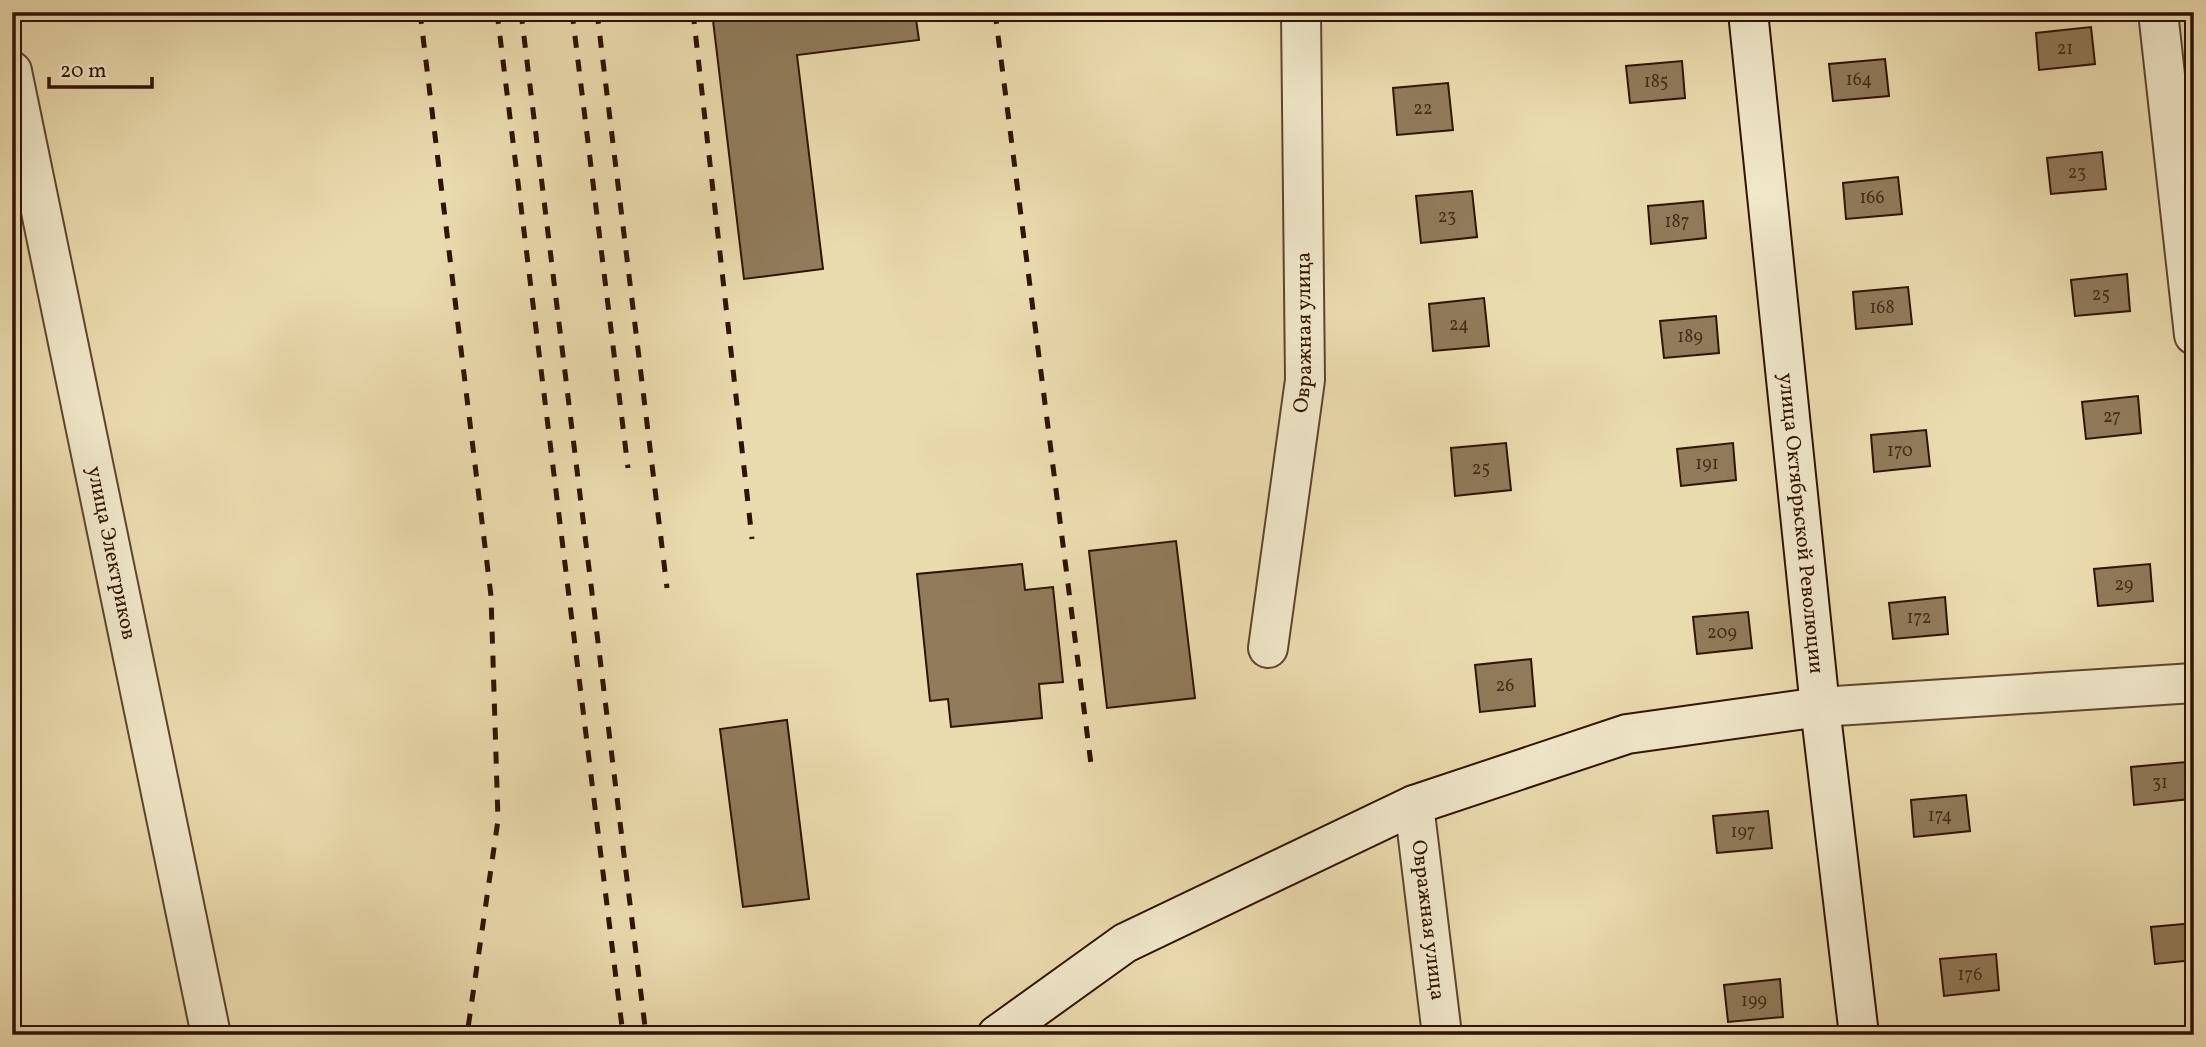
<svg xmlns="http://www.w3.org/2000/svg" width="2206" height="1047" font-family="Vollkorn,serif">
<rect width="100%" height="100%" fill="#eadbae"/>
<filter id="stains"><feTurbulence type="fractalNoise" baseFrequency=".00286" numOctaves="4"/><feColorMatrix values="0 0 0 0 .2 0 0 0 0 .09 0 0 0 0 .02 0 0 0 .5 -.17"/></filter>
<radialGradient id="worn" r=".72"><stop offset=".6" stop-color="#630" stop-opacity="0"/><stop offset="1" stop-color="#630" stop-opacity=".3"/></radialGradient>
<path fill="#907b5a" stroke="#2e1300" stroke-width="2" d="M 712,12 L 915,12 L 919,40 L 797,55 L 823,269 L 744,279 Z
M 2091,27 L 2095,64 L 2039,70 L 2036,33 Z
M 1885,59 L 1889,96 L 1833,101 L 1829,64 Z
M 1682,61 L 1685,98 L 1630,103 L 1626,66 Z
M 1448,83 L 1453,130 L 1397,135 L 1393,88 Z
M 2102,152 L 2106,189 L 2051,194 L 2047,158 Z
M 1898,177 L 1902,214 L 1846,219 L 1843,183 Z
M 1472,191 L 1477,237 L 1421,243 L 1416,196 Z
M 1703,201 L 1706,238 L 1651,244 L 1648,206 Z
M 2127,274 L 2130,311 L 2075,316 L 2071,280 Z
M 1908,287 L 1912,324 L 1856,329 L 1853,292 Z
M 1484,298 L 1489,346 L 1433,351 L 1429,304 Z
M 1716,316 L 1719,353 L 1664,358 L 1660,321 Z
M 2138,396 L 2141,433 L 2086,439 L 2082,402 Z
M 1926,430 L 1930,466 L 1874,472 L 1871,435 Z
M 1506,443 L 1511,490 L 1455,496 L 1451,448 Z
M 1733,443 L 1736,480 L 1681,486 L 1677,449 Z
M 1176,541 L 1195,698 L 1107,708 L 1089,551 Z
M 1022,564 L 1025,590 L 1053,587 L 1063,682 L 1039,684 L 1042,718 L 951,727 L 948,699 L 930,701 L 917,574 Z
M 2150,564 L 2153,601 L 2098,606 L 2094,569 Z
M 1945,597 L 1948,634 L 1893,639 L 1889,603 Z
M 1748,612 L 1752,648 L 1697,654 L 1693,617 Z
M 1531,659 L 1535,706 L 1480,712 L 1475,665 Z
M 787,720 L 809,899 L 743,907 L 720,729 Z
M 2186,762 L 2190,799 L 2134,805 L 2131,767 Z
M 1966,795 L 1970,831 L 1914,837 L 1911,800 Z
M 1768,811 L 1772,848 L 1717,853 L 1713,816 Z
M 2194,923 L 2194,960 L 2155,964 L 2151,927 Z
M 1996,954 L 1999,990 L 1944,996 L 1940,959 Z
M 1780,979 L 1783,1017 L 1728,1022 L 1724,985 Z"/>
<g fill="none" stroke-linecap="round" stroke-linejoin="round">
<defs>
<g id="street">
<path d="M 2158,12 L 2194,335"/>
<path id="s1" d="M 12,71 L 211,1035"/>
<path id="s2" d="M 1268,648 L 1305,380 L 1301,12"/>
<path d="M 1820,707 L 2194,683"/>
<path id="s3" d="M 1414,805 L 1442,1035"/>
</g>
<g id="secondary">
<path id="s4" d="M 1748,12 L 1820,707 L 1859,1035"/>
<path d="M 997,1035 L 1125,943 L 1414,805 L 1627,734 L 1820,707"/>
</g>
</defs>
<use href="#street" stroke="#5d452c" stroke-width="42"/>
<use href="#secondary" stroke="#2e1300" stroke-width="42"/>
<use href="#street" stroke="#f1e8ca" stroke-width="38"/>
<use href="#secondary" stroke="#f1e8ca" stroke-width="38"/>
<path stroke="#2e1300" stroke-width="5" stroke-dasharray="12 12" stroke-linecap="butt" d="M 420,12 L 491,596 L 498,820 L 467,1035
M 497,12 L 623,1035
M 521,12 L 646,1035
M 572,12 L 628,468
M 597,12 L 667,588
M 693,12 L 752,539
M 995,12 L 1091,764"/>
</g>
<g text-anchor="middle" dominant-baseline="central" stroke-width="5" stroke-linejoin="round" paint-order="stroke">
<g font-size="18" fill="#462d16">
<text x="2065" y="49">21</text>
<text x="1859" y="80">164</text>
<text x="1656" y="82">185</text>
<text x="1423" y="109">22</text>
<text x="2077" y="173">23</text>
<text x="1872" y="198">166</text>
<text x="1447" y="217">23</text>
<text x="1677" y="222">187</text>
<text x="2101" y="295">25</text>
<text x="1882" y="308">168</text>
<text x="1459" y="325">24</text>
<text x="1690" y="337">189</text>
<text x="2112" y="417">27</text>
<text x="1900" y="451">170</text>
<text x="1707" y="464">191</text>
<text x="1481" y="469">25</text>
<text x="2124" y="585">29</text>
<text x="1919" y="618">172</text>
<text x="1722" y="633">209</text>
<text x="1505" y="686">26</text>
<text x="2160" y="783">31</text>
<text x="1940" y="816">174</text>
<text x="1743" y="832">197</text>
<text x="1970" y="975">176</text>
<text x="1754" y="1001">199</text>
</g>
<g font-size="21" fill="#2e1300" stroke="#f1e8ca">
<text stroke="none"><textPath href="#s2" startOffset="318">Овражная улица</textPath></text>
<text stroke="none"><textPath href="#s4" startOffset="514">улица Октябрьской Революции</textPath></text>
<text stroke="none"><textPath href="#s1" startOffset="492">улица Электриков</textPath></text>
<text stroke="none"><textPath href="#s3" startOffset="116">Овражная улица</textPath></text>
</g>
</g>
<rect width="2206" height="1047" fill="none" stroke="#eadbae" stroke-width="42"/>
<rect x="14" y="14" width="2178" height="1019" fill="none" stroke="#2e1300" stroke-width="3.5"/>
<rect x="21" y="21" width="2164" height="1005" fill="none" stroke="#2e1300" stroke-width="2"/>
<path d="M49 77v10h103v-10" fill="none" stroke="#2e1300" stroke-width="3.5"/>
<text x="60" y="77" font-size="21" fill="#2e1300" stroke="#f1e8ca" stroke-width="5" paint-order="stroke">20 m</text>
<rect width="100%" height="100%" filter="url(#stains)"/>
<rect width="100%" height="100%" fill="url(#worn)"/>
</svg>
